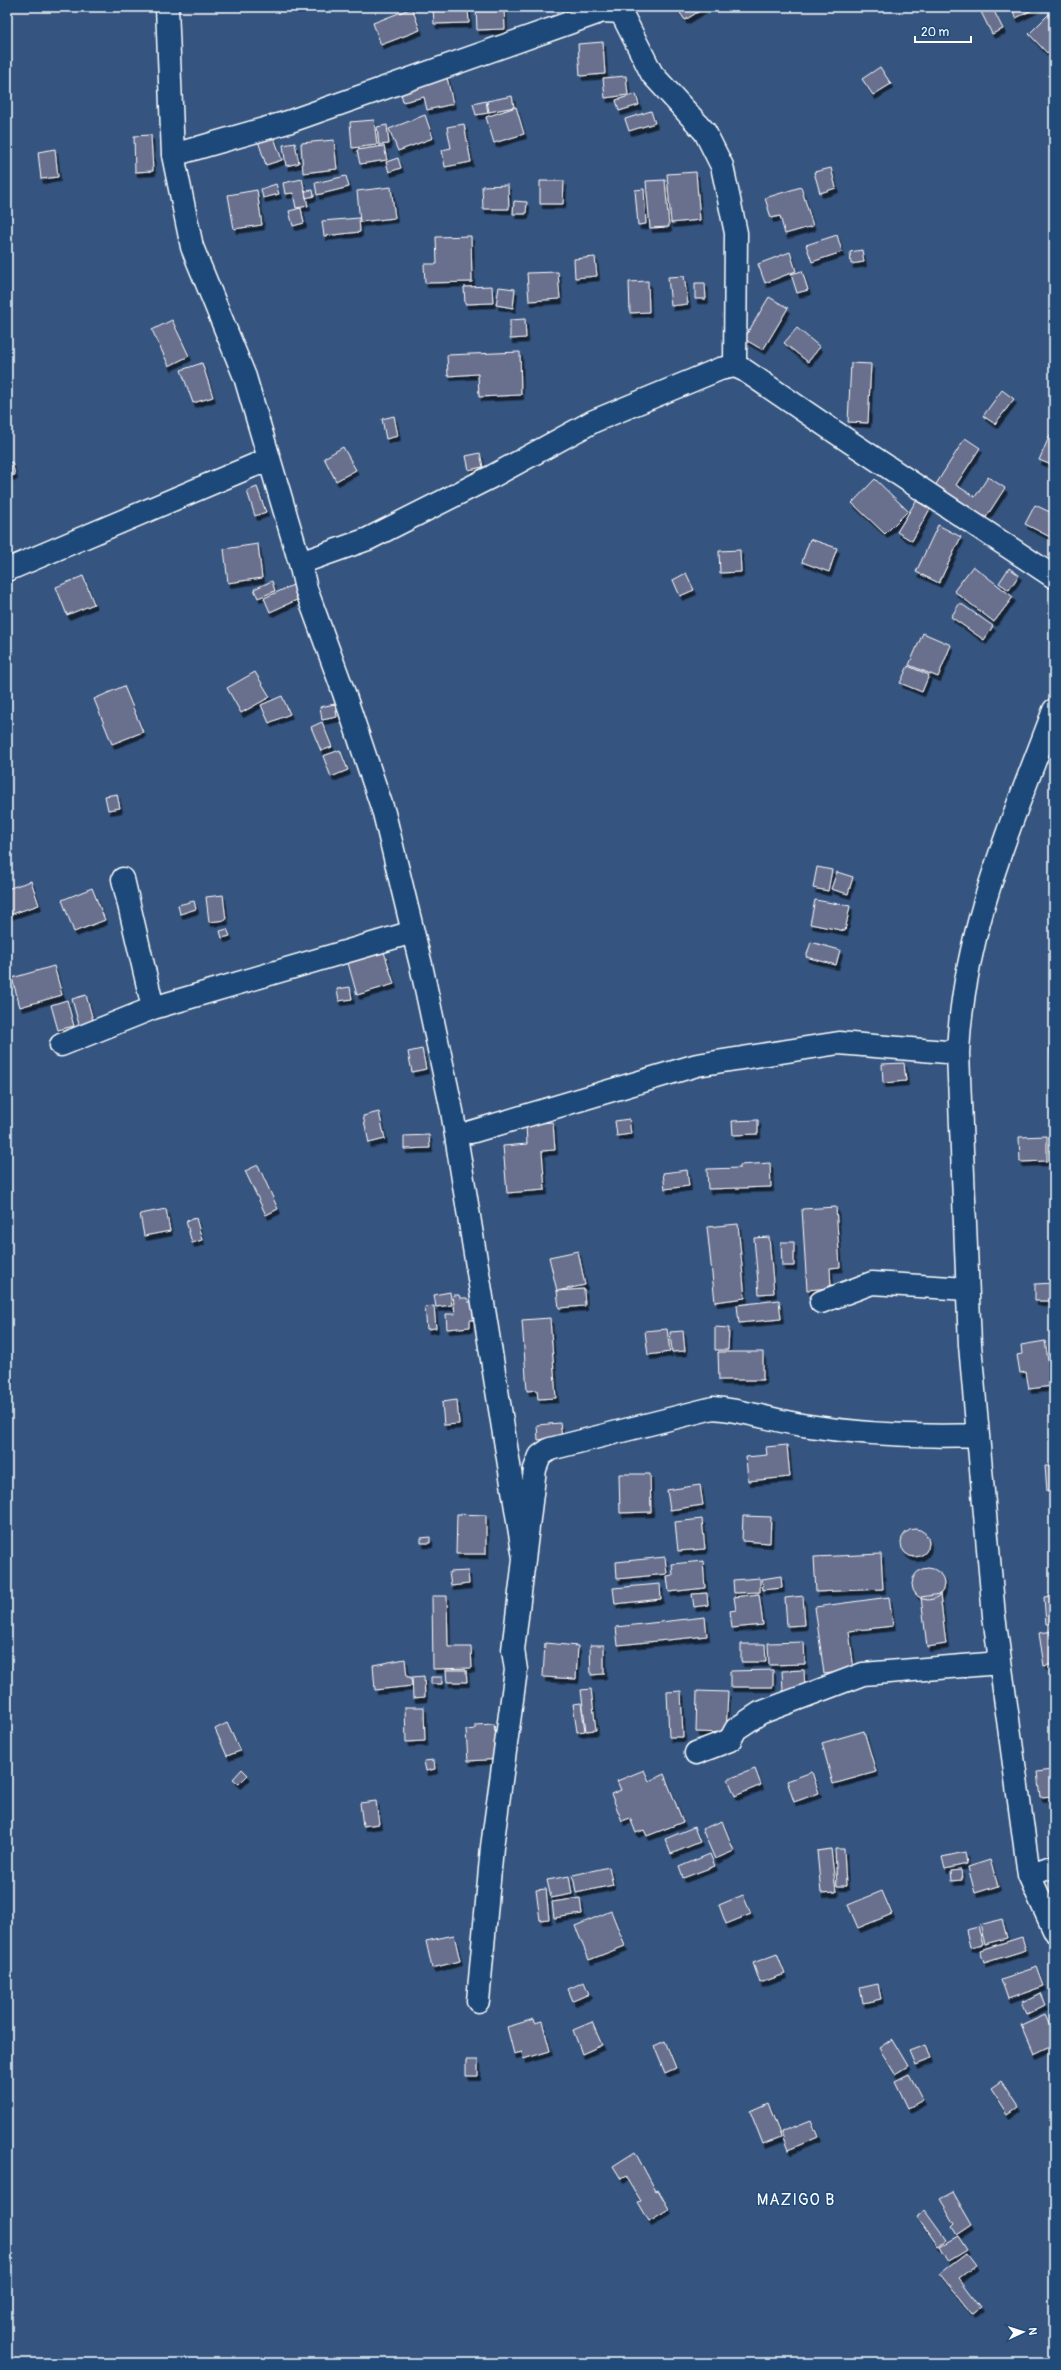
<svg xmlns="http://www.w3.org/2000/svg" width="1061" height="2370" font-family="Pangolin,sans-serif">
<defs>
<filter id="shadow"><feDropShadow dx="2.5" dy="4.5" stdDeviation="0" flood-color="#0009"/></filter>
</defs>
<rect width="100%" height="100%" fill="#355580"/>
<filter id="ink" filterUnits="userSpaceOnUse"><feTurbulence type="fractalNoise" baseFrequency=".025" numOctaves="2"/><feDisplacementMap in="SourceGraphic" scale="8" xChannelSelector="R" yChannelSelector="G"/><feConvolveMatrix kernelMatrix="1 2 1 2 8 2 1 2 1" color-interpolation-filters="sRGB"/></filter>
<g filter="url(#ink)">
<path fill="#69708e" stroke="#fff" filter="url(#shadow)" d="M 433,7 L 468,7 L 469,23 L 434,24 Z
M 476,7 L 504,7 L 505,29 L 477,30 Z
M 676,7 L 706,7 L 685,20 Z
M 981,7 L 992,7 L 983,11 Z
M 992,7 L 1003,29 L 992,34 L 981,12 Z
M 1011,7 L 1038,7 L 1016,18 Z
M 412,8 L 420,30 L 381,45 L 373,23 Z
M 1049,14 L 1054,19 L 1054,47 L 1047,53 L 1029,34 Z
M 603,42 L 605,74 L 580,76 L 578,44 Z
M 880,67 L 891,84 L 873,95 L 862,79 Z
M 446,73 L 453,104 L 427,110 L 424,97 L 403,102 L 399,83 Z
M 626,76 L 628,95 L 605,98 L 603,78 Z
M 636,94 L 639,105 L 619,111 L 616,100 Z
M 512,96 L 514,107 L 489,112 L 487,101 Z
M 486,101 L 488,113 L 476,115 L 473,104 Z
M 516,107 L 524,134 L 494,143 L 486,117 Z
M 651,111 L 655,123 L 629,131 L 625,119 Z
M 425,115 L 433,138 L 398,151 L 389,129 Z
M 374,120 L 377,145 L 352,148 L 350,122 Z
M 464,124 L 471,162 L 445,167 L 442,150 L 451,148 L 447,127 Z
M 387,125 L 389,144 L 379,145 L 377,127 Z
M 271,129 L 282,160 L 266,165 L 256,135 Z
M 151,135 L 153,171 L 135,172 L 134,136 Z
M 334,140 L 337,169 L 303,173 L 301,143 Z
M 295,143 L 299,163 L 286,166 L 283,145 Z
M 384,146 L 387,160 L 360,164 L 357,150 Z
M 55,149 L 58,177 L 41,179 L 38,152 Z
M 398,158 L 401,168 L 389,172 L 386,162 Z
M 831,168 L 836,188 L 820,193 L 814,172 Z
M 696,172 L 700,220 L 671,223 L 667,174 Z
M 346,176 L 349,187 L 317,195 L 315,183 Z
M 302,179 L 308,206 L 296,208 L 293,193 L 285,194 L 283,183 Z
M 665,180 L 669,227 L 650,228 L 646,181 Z
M 540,181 L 564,181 L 563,204 L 540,204 Z
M 276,184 L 279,194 L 263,198 L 261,189 Z
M 508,185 L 509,209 L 483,209 L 482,186 Z
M 391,187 L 395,218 L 360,222 L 357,191 Z
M 801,187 L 813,226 L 785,234 L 780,216 L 771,218 L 765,198 Z
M 644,189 L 646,224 L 638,225 L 635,190 Z
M 257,190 L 262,225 L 234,229 L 228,195 Z
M 313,190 L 314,196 L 306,198 L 305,191 Z
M 514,201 L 527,202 L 526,214 L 513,214 Z
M 301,208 L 304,223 L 293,226 L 289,211 Z
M 359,218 L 360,232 L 324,236 L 322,221 Z
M 837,235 L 842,252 L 812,262 L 806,245 Z
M 471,236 L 472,282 L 425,283 L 424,264 L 437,264 L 436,237 Z
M 862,250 L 864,262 L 851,264 L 850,252 Z
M 790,252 L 796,271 L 765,283 L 758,264 Z
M 595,257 L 597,276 L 575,278 L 574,259 Z
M 802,271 L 808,290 L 797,293 L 791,274 Z
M 558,272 L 560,299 L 529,301 L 527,273 Z
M 684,276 L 688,304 L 671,306 L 668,277 Z
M 648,281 L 649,312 L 630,313 L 629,282 Z
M 695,283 L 705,283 L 706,299 L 695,299 Z
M 492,286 L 493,303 L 465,304 L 464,287 Z
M 499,287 L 515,289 L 513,308 L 496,305 Z
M 769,297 L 788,308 L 763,350 L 744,339 Z
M 525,319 L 526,338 L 510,339 L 510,320 Z
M 172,320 L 189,356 L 169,366 L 152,330 Z
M 797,328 L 820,347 L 808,362 L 784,343 Z
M 520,352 L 521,395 L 479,397 L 478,374 L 448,376 L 447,355 Z
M 202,363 L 213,397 L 193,403 L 181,370 Z
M 851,363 L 871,364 L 868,423 L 848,422 Z
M 1002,390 L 1014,399 L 995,424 L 983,416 Z
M 394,416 L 398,436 L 386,439 L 382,419 Z
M 1050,435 L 1054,437 L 1054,466 L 1039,460 Z
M 965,438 L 980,448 L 956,485 L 975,497 L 988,477 L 1005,488 L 983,522 L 933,489 Z
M 343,447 L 356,470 L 336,481 L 324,458 Z
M 480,453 L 483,467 L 469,470 L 466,456 Z
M 12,462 L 15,475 L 7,476 L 7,463 Z
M 875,479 L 908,511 L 885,534 L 852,503 Z
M 257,487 L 266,512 L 255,516 L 247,491 Z
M 916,501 L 930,509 L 912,541 L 897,532 Z
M 1035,505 L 1054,514 L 1054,539 L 1025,524 Z
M 938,525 L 961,537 L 939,583 L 916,572 Z
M 810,539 L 837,548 L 829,572 L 802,562 Z
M 258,544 L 262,578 L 228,583 L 224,549 Z
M 740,550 L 741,572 L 720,573 L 719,551 Z
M 973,566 L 1013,597 L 994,622 L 954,591 Z
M 1009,568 L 1019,575 L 1009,590 L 999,583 Z
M 686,573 L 694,590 L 680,596 L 673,580 Z
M 83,576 L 94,604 L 67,615 L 56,587 Z
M 272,581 L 275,591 L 258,598 L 254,589 Z
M 293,585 L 299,599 L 270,612 L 264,598 Z
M 960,603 L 993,626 L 984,640 L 951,617 Z
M 923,633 L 951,645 L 938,677 L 909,665 Z
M 7,651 L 11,659 L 7,660 Z
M 908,666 L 929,675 L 922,692 L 900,683 Z
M 255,672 L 270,697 L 241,713 L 227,688 Z
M 124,686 L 143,732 L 112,744 L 94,699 Z
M 282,696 L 290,714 L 269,723 L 261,705 Z
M 335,704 L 337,717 L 322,720 L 320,707 Z
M 322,722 L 332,747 L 321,751 L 311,727 Z
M 340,750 L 348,770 L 331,777 L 323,756 Z
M 117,794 L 120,808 L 108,810 L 105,796 Z
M 817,867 L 832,870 L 828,891 L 813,888 Z
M 837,872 L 853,877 L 848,894 L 831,889 Z
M 31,881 L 39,905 L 9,915 L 7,889 Z
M 92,888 L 105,920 L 74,932 L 62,900 Z
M 223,895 L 226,920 L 209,922 L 206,897 Z
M 815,900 L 850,906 L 845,931 L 810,924 Z
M 194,901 L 196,909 L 180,914 L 178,905 Z
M 227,929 L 230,936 L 222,938 L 220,931 Z
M 811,942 L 840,950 L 836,965 L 806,957 Z
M 384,952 L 394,984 L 357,995 L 348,963 Z
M 54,966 L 62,995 L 20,1007 L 12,978 Z
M 350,987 L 352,999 L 339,1001 L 337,989 Z
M 86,995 L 94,1024 L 80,1028 L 72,999 Z
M 67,1000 L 74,1026 L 58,1030 L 51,1005 Z
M 1050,1046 L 1054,1046 L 1054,1062 L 1051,1062 Z
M 422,1049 L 426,1069 L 412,1072 L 408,1052 Z
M 904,1063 L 906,1081 L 883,1083 L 882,1064 Z
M 379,1112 L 385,1139 L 369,1143 L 363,1116 Z
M 629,1119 L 631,1134 L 617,1136 L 615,1121 Z
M 758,1120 L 758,1134 L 733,1135 L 732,1121 Z
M 553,1122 L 555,1150 L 542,1151 L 545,1190 L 507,1193 L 503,1146 L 527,1144 L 526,1124 Z
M 429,1135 L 430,1148 L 404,1149 L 404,1136 Z
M 1047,1136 L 1047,1161 L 1020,1162 L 1019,1137 Z
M 770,1163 L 771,1187 L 708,1189 L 707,1169 L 740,1168 L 740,1165 Z
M 258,1165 L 278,1209 L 266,1215 L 245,1171 Z
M 687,1170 L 689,1186 L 665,1189 L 663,1173 Z
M 836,1207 L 840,1267 L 830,1268 L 831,1288 L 807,1290 L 802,1209 Z
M 166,1209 L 170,1231 L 144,1236 L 140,1214 Z
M 196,1218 L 202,1240 L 192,1243 L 186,1221 Z
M 738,1224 L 745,1298 L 715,1302 L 707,1227 Z
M 769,1237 L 774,1293 L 759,1294 L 754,1238 Z
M 781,1242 L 794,1242 L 794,1266 L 782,1266 Z
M 578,1251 L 585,1285 L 557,1291 L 549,1257 Z
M 1054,1283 L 1054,1301 L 1035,1301 L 1035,1284 Z
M 584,1289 L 585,1306 L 559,1308 L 557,1291 Z
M 450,1292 L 452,1305 L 436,1307 L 434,1295 Z
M 453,1295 L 459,1295 L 460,1298 L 467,1298 L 468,1302 L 476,1301 L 477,1320 L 470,1320 L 470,1327 L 447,1329 L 446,1314 L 455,1314 Z
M 779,1300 L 781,1319 L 739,1323 L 737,1305 Z
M 434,1306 L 436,1328 L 427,1329 L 425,1307 Z
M 550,1318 L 556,1398 L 538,1399 L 537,1390 L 527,1391 L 522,1320 Z
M 715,1327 L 729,1328 L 728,1350 L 715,1350 Z
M 667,1329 L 670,1352 L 648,1355 L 645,1331 Z
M 683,1331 L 685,1351 L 672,1352 L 670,1332 Z
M 1045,1341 L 1052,1386 L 1029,1389 L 1026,1372 L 1020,1373 L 1017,1355 L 1022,1354 L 1021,1345 Z
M 718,1352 L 763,1352 L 763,1380 L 719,1380 Z
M 457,1400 L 459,1424 L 444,1425 L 442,1402 Z
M 560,1423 L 562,1437 L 538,1440 L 537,1425 Z
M 787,1445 L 790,1477 L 748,1481 L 746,1457 L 767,1455 L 766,1447 Z
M 1045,1466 L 1054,1466 L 1054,1490 L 1047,1491 Z
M 619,1474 L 650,1474 L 651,1512 L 620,1513 Z
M 700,1485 L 703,1505 L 670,1510 L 667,1490 Z
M 457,1514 L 486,1515 L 486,1554 L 456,1554 Z
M 743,1516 L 771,1517 L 770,1543 L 742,1541 Z
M 702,1519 L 705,1549 L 678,1551 L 675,1522 Z
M 1050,1528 L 1054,1528 L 1054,1553 L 1053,1553 Z
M901 1543a14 14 0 1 1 28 0a14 14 0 1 1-28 0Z
M 430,1537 L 430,1543 L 421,1543 L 421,1538 Z
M 881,1554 L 883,1589 L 816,1592 L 814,1557 Z
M 665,1557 L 667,1574 L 617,1579 L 616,1562 Z
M 703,1561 L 705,1588 L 669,1592 L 667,1576 L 673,1575 L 672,1564 Z
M912 1584a16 16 0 1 1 32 0a16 16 0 1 1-32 0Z
M 468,1571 L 469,1584 L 451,1586 L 449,1572 Z
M 781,1576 L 782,1588 L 763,1590 L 762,1579 Z
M 760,1578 L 760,1592 L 734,1593 L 733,1580 Z
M 660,1584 L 661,1599 L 615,1604 L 613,1588 Z
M 707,1593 L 708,1605 L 694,1607 L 692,1594 Z
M 759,1594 L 763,1625 L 732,1628 L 730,1611 L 736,1610 L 734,1597 Z
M 940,1594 L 946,1644 L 927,1647 L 921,1597 Z
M 432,1596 L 447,1596 L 448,1647 L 471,1647 L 472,1668 L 433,1669 Z
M 803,1596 L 805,1625 L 787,1626 L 785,1598 Z
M 1054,1596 L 1054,1623 L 1046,1624 L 1044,1597 Z
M 889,1597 L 893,1626 L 849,1631 L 854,1670 L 824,1674 L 815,1607 Z
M 705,1617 L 707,1636 L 618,1645 L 616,1627 Z
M 1054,1631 L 1054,1664 L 1044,1666 L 1039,1633 Z
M 804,1642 L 805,1664 L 769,1665 L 768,1643 Z
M 545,1643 L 578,1646 L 576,1679 L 543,1677 Z
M 741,1644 L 765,1644 L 766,1662 L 741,1662 Z
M 590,1645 L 604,1645 L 604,1674 L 591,1675 Z
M 405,1659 L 407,1677 L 411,1677 L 412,1686 L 375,1690 L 373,1665 Z
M 1054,1669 L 1054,1680 L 1051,1670 Z
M 446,1670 L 466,1670 L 467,1682 L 447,1682 Z
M 773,1670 L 773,1687 L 730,1687 L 730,1671 Z
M 804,1670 L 805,1690 L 783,1691 L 782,1671 Z
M 424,1676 L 425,1697 L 413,1698 L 412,1677 Z
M 431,1677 L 442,1677 L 442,1684 L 431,1684 Z
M 591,1689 L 596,1730 L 586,1731 L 581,1690 Z
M 681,1691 L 683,1737 L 669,1737 L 667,1692 Z
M 697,1691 L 728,1692 L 726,1733 L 696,1732 Z
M 581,1703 L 585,1731 L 577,1732 L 573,1704 Z
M 405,1707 L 424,1707 L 425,1741 L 406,1742 Z
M 227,1723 L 240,1751 L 227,1756 L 215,1729 Z
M 494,1724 L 495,1732 L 500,1731 L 502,1759 L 468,1761 L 466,1730 L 475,1729 L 475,1725 Z
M 864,1731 L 876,1772 L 833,1784 L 822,1743 Z
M 434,1760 L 435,1769 L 426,1771 L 424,1761 Z
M 242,1769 L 248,1775 L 239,1784 L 233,1779 Z
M 755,1769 L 761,1785 L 735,1796 L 728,1779 Z
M 644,1770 L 649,1781 L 664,1774 L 683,1822 L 647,1836 L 644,1830 L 636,1833 L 630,1818 L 622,1821 L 611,1794 L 621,1790 L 617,1781 Z
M 1051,1770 L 1054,1796 L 1040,1797 L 1037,1772 Z
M 812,1772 L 819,1793 L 794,1802 L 787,1781 Z
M 376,1801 L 379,1824 L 363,1826 L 360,1803 Z
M 722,1821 L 734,1851 L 715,1859 L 702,1829 Z
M 694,1827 L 700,1842 L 671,1854 L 665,1839 Z
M 831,1849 L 836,1892 L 821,1893 L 817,1851 Z
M 835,1849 L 844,1849 L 846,1886 L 837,1886 Z
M 965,1852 L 967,1864 L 945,1869 L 942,1857 Z
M 710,1854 L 715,1866 L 683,1878 L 679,1867 Z
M 990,1860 L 998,1886 L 975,1893 L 968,1867 Z
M 609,1867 L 613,1885 L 576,1893 L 573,1875 Z
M 961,1870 L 962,1880 L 952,1881 L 951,1871 Z
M 569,1876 L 572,1894 L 551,1898 L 547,1880 Z
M 546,1889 L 549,1919 L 540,1920 L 536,1890 Z
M 882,1891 L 892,1914 L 858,1928 L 848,1905 Z
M 743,1895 L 751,1914 L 726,1924 L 719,1905 Z
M 580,1898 L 582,1914 L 554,1918 L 552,1902 Z
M 611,1911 L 625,1946 L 589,1960 L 575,1926 Z
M 1002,1919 L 1007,1938 L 985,1944 L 980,1925 Z
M 978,1927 L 983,1944 L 970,1947 L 966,1930 Z
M 454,1935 L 460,1961 L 432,1968 L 426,1941 Z
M 1022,1937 L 1026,1950 L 984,1963 L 980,1950 Z
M 777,1954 L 785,1974 L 760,1983 L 753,1963 Z
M 1037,1967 L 1044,1986 L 1008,1999 L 1001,1979 Z
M 584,1982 L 589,1994 L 573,2001 L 568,1989 Z
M 878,1984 L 881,1999 L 863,2003 L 860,1988 Z
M 1040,1993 L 1045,2005 L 1027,2014 L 1022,2002 Z
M 1045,2015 L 1054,2035 L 1054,2044 L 1033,2054 L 1021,2026 Z
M 534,2019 L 535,2023 L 542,2021 L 550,2051 L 523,2059 L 522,2052 L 514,2054 L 507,2027 Z
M 592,2022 L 602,2045 L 582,2054 L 573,2030 Z
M 892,2039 L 908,2066 L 895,2074 L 879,2048 Z
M 665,2041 L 676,2068 L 665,2073 L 654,2046 Z
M 925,2045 L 930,2059 L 915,2065 L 909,2051 Z
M 466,2060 L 478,2060 L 478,2076 L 466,2076 Z
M 909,2074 L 923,2100 L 908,2108 L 895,2081 Z
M 1001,2081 L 1018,2107 L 1008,2114 L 991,2088 Z
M 768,2103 L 781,2137 L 763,2144 L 750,2111 Z
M 811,2120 L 818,2137 L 788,2150 L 781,2132 Z
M 635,2152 L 656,2191 L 658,2190 L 669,2209 L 649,2221 L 638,2202 L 641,2201 L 626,2176 L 621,2179 L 613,2166 Z
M 953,2192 L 972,2225 L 957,2235 L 952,2227 L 955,2224 L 940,2199 Z
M 925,2211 L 946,2240 L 938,2246 L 917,2216 Z
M 958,2236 L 967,2250 L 949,2261 L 940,2246 Z
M 966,2254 L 975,2266 L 959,2278 L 981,2307 L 973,2313 L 941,2273 Z"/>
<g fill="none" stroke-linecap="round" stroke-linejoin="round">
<defs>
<path id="street" d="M 167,7 L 173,155 L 192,247 L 245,377 L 300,563 L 306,589 L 344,693 L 384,813 L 421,965 L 452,1111 L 524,1558
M 173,155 L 288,122 L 603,11 L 621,12 L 652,74 L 705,132 L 722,166 L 736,233 L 735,366
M 300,563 L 368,539 L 493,476 L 594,421 L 720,369 L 735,366 L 744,370 L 835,432 L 1054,577
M 7,570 L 269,459
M 1054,710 C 1012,823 963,930 958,1053 L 970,1345 L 994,1616 L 1029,1875 L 1054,1930
M 123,879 L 153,1008 L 413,932
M 61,1045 L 153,1008
M 471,1132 L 697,1065 L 839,1043 L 958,1053
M 821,1302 L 872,1283 L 967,1289
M 696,1753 L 730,1740 L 736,1729 L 760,1713 L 863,1674 L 1000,1663
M 1029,1875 L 1054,1866
M 478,2001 L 492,1847 L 516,1670 L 513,1650 L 535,1469 L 540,1456 L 550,1449 L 713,1408 C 743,1410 772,1420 802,1425 C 858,1434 921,1437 978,1435"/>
</defs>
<use href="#street" stroke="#fff" stroke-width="25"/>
<use href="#street" stroke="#1f4a7a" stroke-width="22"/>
</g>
</g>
<g text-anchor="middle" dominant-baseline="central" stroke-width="3" stroke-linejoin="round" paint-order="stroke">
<g font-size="16" letter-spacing="1" fill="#fff" stroke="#1f4a7a">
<text x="796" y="2200">MAZIGO B</text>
</g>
</g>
<rect width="1061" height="2370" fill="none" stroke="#1f4a7a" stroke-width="24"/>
<rect x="12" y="12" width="1037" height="2346" fill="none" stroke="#fff" stroke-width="1.5" filter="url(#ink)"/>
<g transform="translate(1023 2332) rotate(86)" stroke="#1f4a7a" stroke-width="3" paint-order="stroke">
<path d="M0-3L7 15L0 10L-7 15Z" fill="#ffffff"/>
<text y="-6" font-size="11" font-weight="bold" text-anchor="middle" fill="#ffffff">N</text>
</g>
<path d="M915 36v6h56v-6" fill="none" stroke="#ffffff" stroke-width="2"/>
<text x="921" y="36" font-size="12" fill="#ffffff" stroke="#1f4a7a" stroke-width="3" paint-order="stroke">20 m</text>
</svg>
